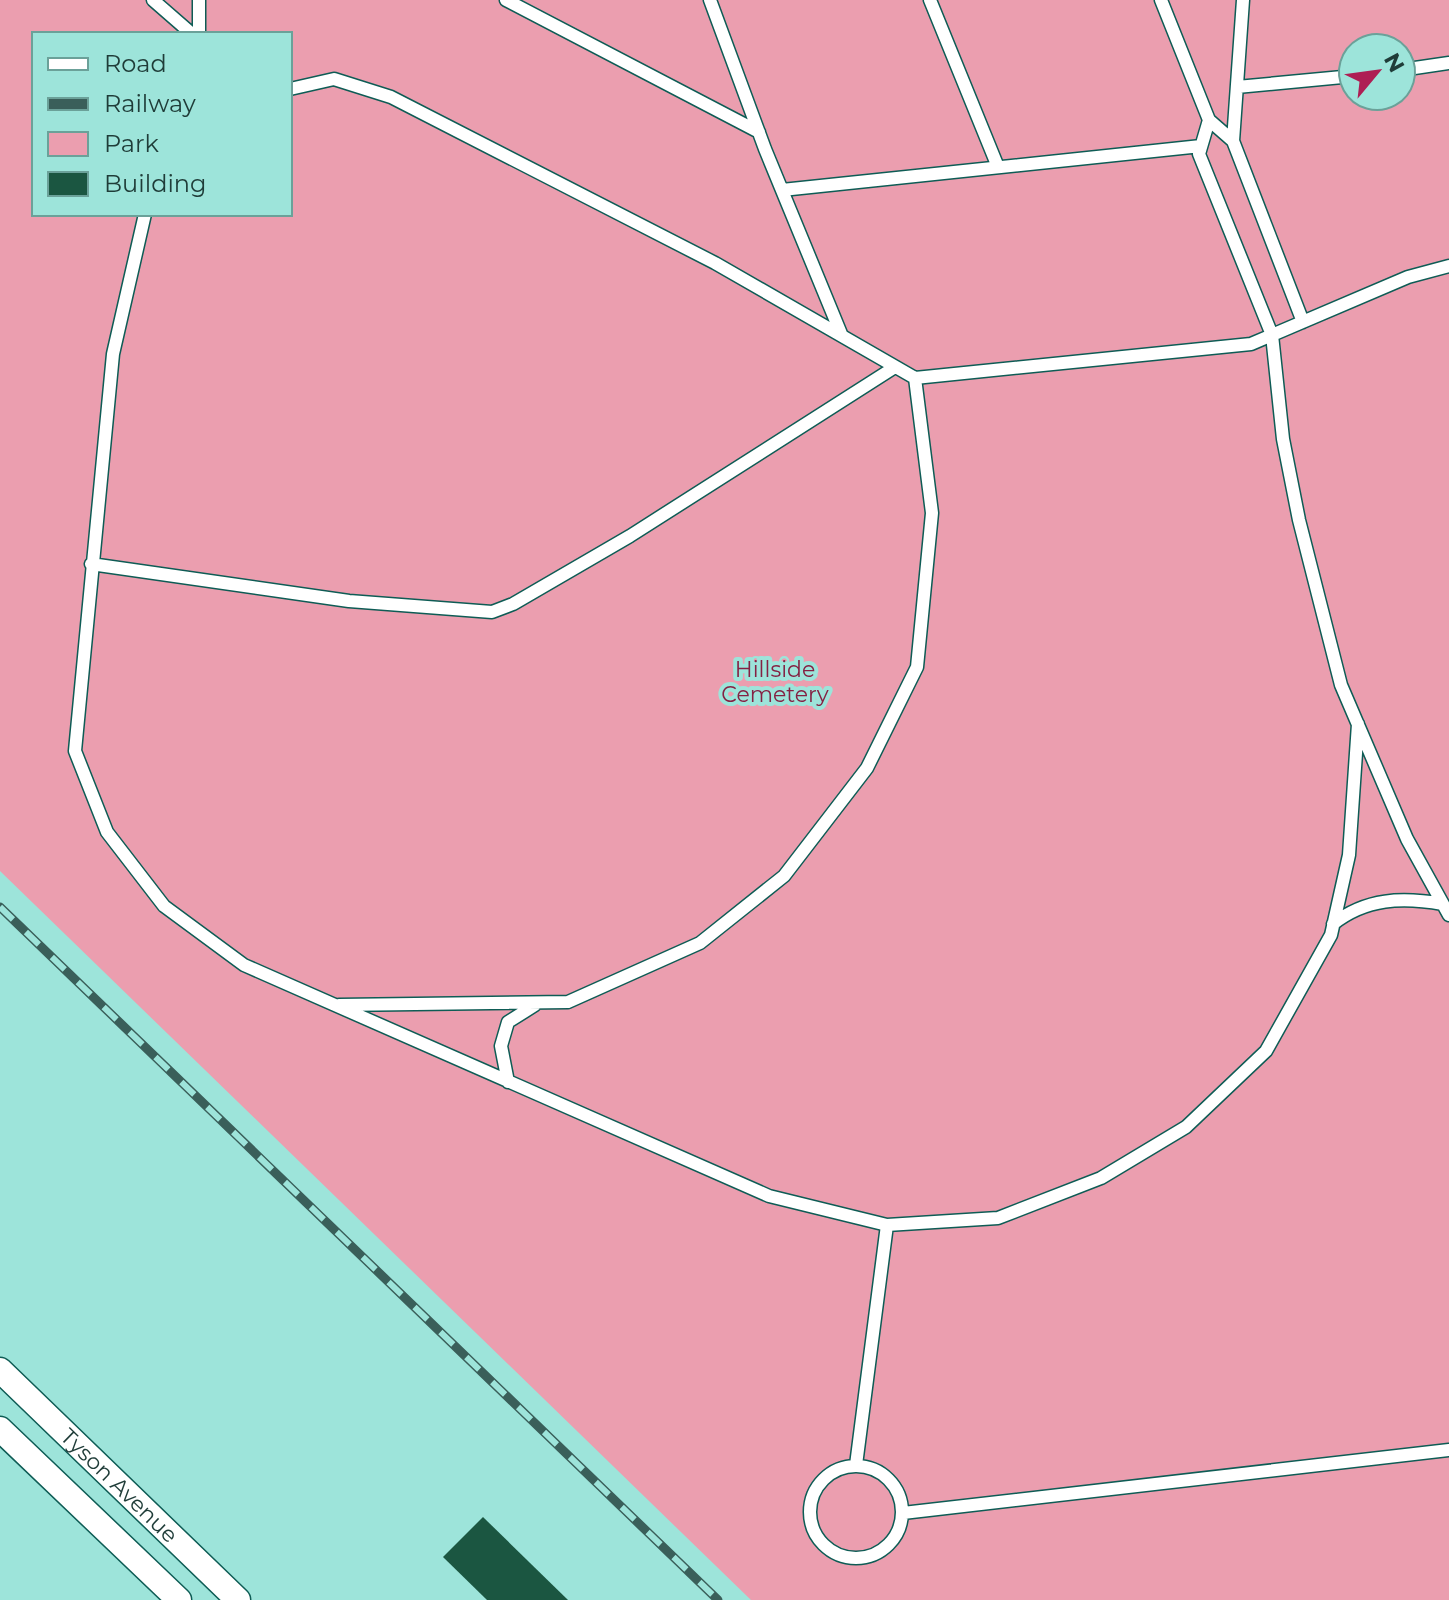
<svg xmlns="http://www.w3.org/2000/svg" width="1449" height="1600" font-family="Montserrat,sans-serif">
<rect width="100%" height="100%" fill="#9de4da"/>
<path fill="#eb9eaf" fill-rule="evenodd" d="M 0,0 L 1449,0 L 1449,1600 L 751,1600 L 0,871 ZM 34,34 L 290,34 L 290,214 L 34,214 ZM 1353,48 L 1401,48 L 1401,96 L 1353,96 Z"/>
<path fill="#1b5641" d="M 483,1517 L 568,1600 L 487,1600 L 443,1557 Z"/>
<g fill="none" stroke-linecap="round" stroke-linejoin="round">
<defs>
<path id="lane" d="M 153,0 L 192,34
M 506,0 L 759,132
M 710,0 L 765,149 L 842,336
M 930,0 L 998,167
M 1161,0 L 1209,120 L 1199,154 L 1272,335 L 1283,439 L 1299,520 L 1341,685 L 1407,839 L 1449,915
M 199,34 L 199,0
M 1401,70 L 1449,63
M 1237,87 L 1353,76
M 290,89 L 334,79 L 391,97 L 715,263 L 915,378 L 1251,344 L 1408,277 L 1449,266
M 1209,120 L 1233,141 L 1303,322
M 1233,141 L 1243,0
M 782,190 L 1201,146
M 145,214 L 113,354 L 75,751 L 107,832 L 164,906 L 244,965 L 769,1196 L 887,1225 L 998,1218 L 1101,1178 L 1186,1127 L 1266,1051 L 1331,935 L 1349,855 L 1358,724
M 91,564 L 349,601 L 492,612 L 513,604 L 630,536 L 895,367
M 1333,924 C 1366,898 1402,897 1443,904
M 339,1005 L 568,1002 L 700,943 L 784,876 L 867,768 L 917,667 L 932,513 L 915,378
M 508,1082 L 501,1046 L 508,1022 L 535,1005
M 856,1465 L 887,1225
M810 1512a46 46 0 1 1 92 0a46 46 0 1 1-92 0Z
M 903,1513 L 1449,1450"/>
<g id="street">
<path id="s1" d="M 0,1370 L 238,1600"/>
<path d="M 0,1429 L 179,1600"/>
</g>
</defs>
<use href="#lane" stroke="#0e5c55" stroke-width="15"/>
<use href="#street" stroke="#0e5c55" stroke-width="27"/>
<use href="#lane" stroke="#fff" stroke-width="12"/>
<use href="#street" stroke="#fff" stroke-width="24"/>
<defs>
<path id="rail" d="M 0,907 L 718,1600"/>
</defs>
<use href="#rail" stroke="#3a5f5a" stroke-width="9"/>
<use href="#rail" stroke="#9de4da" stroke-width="6" stroke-dasharray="18" stroke-linecap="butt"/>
</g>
<g text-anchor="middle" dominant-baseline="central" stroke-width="8" stroke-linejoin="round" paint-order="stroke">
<g font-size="22" fill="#852143" stroke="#9de4da">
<text x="775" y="669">Hillside<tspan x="775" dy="25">Cemetery</tspan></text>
</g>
<g font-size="22" fill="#1f3c38" stroke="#9de4da">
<text stroke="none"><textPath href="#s1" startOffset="166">Tyson Avenue</textPath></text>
</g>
</g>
<rect x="32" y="32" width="260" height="184" fill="#9de4da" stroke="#6ba199" stroke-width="2"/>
<rect x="48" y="58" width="40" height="12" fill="#ffffff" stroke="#6ba199" stroke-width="2"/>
<text x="104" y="72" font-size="24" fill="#1f3c38">Road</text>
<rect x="48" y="98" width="40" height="12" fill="#3a5f5a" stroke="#6ba199" stroke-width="2"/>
<text x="104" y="112" font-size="24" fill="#1f3c38">Railway</text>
<rect x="48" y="132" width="40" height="24" fill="#eb9eaf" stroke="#6ba199" stroke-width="2"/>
<text x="104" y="152" font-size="24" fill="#1f3c38">Park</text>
<rect x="48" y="172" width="40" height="24" fill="#1b5641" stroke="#6ba199" stroke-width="2"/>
<text x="104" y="192" font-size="24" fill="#1f3c38">Building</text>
<g transform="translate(1377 72) rotate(61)"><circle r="38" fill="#9de4da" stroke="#6ba199" stroke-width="2"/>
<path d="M0-6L14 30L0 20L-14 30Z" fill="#ae1e54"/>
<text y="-12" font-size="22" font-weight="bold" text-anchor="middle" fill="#1f3c38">N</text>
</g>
</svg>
